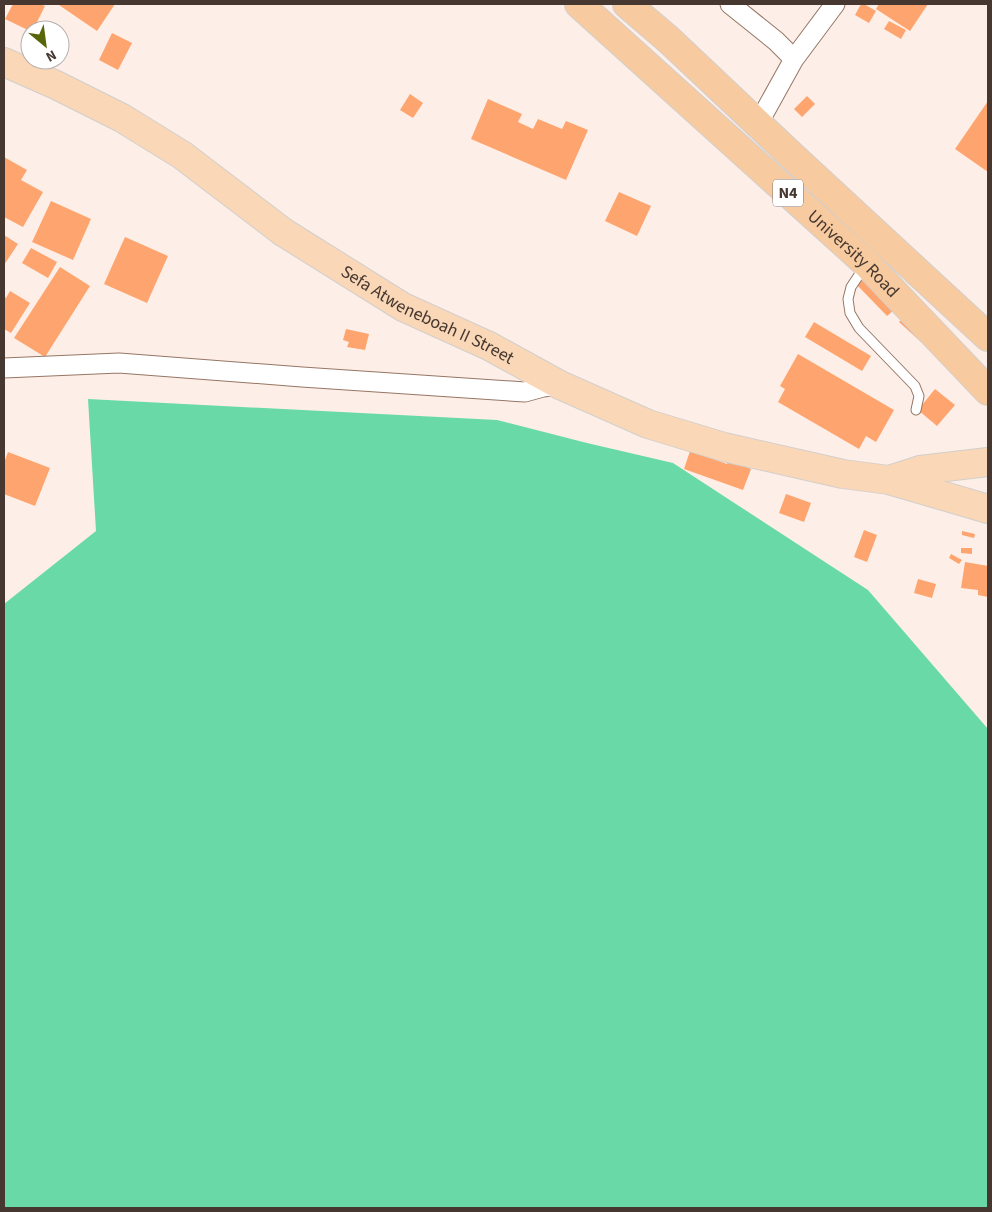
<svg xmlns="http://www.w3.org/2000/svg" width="992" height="1212" font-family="'Source Sans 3',sans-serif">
<rect width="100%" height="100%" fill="#fdefe7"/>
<path fill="#69daa7" d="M 88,399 L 497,420 L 587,443 L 673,463 L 868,590 L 988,729 L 988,1208 L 4,1208 L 4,604 L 96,531 Z"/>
<path fill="#fea46e" d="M 13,4 L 40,4 L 45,6 L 33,30 L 30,30 L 30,31 L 5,19 Z
M 61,4 L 115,4 L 97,31 L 59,5 Z
M 861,4 L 864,4 L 876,11 L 869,23 L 855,15 Z
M 879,4 L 928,4 L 910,31 L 876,9 Z
M 889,21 L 906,30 L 901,39 L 884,29 Z
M 112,33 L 132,43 L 118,70 L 99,60 Z
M 410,94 L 423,103 L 413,118 L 400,110 Z
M 807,96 L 815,104 L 802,117 L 794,109 Z
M 488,99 L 522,114 L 518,122 L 533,129 L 538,119 L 562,129 L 566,121 L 588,130 L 566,180 L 471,139 Z
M 988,101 L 988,172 L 955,149 Z
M 4,157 L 27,170 L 21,180 L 43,192 L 23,227 L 4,217 Z
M 619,192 L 651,206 L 637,236 L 605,221 Z
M 51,201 L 91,219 L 73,260 L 32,242 Z
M 4,235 L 18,244 L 4,265 Z
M 125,237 L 168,256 L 147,303 L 104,284 Z
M 31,248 L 57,262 L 48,278 L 22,263 Z
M 60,267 L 90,286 L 45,357 L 14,338 Z
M 865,278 L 894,310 L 887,316 L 857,285 Z
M 10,291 L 30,303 L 11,333 L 4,329 L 4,296 L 6,298 Z
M 905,316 L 927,336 L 921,342 L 899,322 Z
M 814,322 L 871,356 L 862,371 L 805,337 Z
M 346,329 L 369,334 L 365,350 L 347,347 L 349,342 L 343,340 Z
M 798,354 L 894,410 L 876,442 L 866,436 L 859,449 L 778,402 L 785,389 L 780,386 Z
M 935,389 L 955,405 L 937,426 L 918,410 Z
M 690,451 L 727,464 L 728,460 L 751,469 L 743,490 L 684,469 Z
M 8,452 L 50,468 L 35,506 L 4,494 L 4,463 Z
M 786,494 L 811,503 L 804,522 L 779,513 Z
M 864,530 L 877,535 L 867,562 L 854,557 Z
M 962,531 L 975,534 L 974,538 L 962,535 Z
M 961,548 L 972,548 L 972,554 L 961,553 Z
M 951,554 L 962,560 L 959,564 L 949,558 Z
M 965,562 L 988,566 L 988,597 L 978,595 L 978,590 L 961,588 Z
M 918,579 L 936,584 L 932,598 L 914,593 Z"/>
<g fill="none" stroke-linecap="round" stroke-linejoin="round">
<defs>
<path id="service" d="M 865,266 L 851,287 L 848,299 L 850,313 L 859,328 L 915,386 L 919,396 L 916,410"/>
<path id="minor" d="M 730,4 L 776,41 L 794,59
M 758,124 L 794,59 L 835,4
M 4,368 L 119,363 L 302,377 L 525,392 L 543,387 L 560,385"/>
<g id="primary">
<path id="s1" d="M 4,62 L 56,85 L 122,118 L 182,155 L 283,232 L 403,307 L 489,346 L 560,385 L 648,424 L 724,447 L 843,474 L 889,480 L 988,509"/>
<path d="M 889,480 L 920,470 L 988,462"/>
</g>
<g id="trunk">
<path id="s2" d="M 579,4 L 867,264 L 988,391"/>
<path d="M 627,4 L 669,40 L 792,156 L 988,337"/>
</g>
</defs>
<use href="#service" stroke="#967665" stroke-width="11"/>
<use href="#minor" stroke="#967665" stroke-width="21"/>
<use href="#primary" stroke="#d3cfcd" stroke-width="30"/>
<use href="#trunk" stroke="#d3cfcd" stroke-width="30"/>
<use href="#service" stroke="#fff" stroke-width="9"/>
<use href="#minor" stroke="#fff" stroke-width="19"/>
<use href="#primary" stroke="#f9d7b7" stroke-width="28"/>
<use href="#trunk" stroke="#f7ca9f" stroke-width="28"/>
</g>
<g text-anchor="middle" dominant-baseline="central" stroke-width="4" stroke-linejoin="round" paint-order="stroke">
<rect fill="#fff" stroke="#7e746e" stroke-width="1" x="773" y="179.5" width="30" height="27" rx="4"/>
<g font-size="16" font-weight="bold" fill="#463830">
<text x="788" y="193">N4</text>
</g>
<g font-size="18" fill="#463830" stroke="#fff">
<text stroke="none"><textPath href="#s2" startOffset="371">University Road</textPath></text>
<text stroke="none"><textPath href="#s1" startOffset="495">Sefa Atweneboah II Street</textPath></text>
</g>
</g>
<rect width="992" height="1212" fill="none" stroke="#463830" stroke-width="10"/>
<g transform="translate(45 45) rotate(151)"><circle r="24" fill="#ffffff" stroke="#b5afac"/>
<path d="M0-4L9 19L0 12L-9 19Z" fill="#586508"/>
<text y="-8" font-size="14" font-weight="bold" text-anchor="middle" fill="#463830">N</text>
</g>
</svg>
